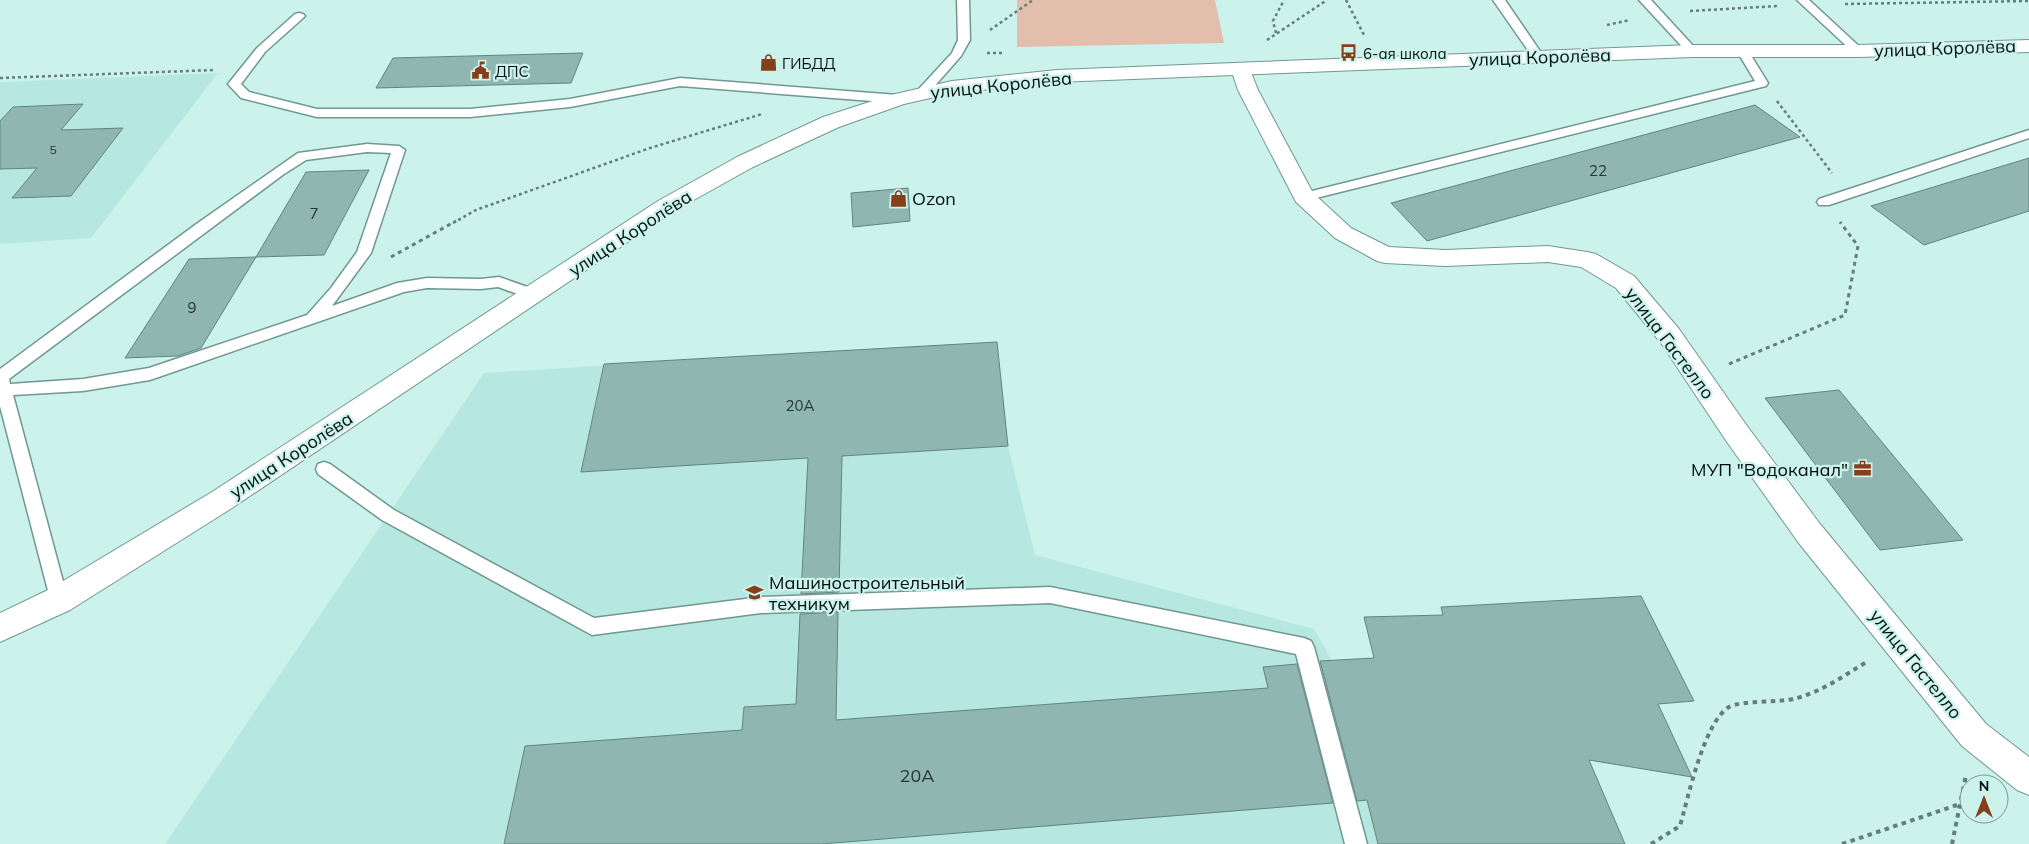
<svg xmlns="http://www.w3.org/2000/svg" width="2029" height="844" font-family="Mulish,sans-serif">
<rect width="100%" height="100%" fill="#cbf3ec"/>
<path fill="#b6e8e1" d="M 218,73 L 91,238 L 0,244 L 0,82 Z
M 997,342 L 1008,446 L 1035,555 L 1314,629 L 1340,675 L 1380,844 L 165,844 L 484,373 Z"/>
<path fill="#e3bead" d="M 1017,0 L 1215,0 L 1224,43 L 1017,47 Z"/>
<path fill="#8fb6b0" stroke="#60857f" d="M 583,53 L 571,83 L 376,88 L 393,58 Z
M 83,104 L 61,130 L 123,128 L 71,196 L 12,198 L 37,168 L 0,169 L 0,121 L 13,107 Z
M 1755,105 L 1800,137 L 1427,241 L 1391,203 Z
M 2029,158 L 2029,211 L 1924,245 L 1871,206 Z
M 369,170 L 324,255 L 256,257 L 306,172 Z
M 908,188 L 910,221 L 853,227 L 851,193 Z
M 256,257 L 201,348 L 178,356 L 125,358 L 189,259 Z
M 997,342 L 1008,446 L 842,456 L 839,592 L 801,594 L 808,458 L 581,472 L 604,364 Z
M 1839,390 L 1963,540 L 1880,550 L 1765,398 Z
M 1641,596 L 1694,701 L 1658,704 L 1692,777 L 1589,760 L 1625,844 L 1378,844 L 1367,800 L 1357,801 L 1320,661 L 1374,658 L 1364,617 L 1443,615 L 1441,607 Z
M 838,612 L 836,720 L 1268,688 L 1263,667 L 1297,664 L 1333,803 L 821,844 L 504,844 L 525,746 L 742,730 L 744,707 L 796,704 L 800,614 Z"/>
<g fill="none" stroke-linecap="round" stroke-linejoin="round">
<defs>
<path id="lane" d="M 957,0 L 969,0 L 970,40 L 961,56 L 925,97 L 917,97 L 915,94 L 917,91 L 952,53 L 958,40 Z
M 1493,0 L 1505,0 L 1544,57 L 1542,59 L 1534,59 Z
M 1639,0 L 1651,0 L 1696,49 L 1698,51 L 1696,53 L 1688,53 Z
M 1797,0 L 1809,0 L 1862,49 L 1864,51 L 1862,53 L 1854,53 Z
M 299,13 L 303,14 L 305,16 L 303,18 L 265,52 L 241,84 L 249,92 L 317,109 L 470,109 L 570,99 L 680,78 L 898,95 L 904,99 L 898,103 L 680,86 L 570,107 L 470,117 L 317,117 L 241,98 L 228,84 L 257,48 L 295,14 Z
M 1743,47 L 1747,49 L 1768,83 L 1766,86 L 1304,201 L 1297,197 L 1304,193 L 1755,81 L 1737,51 Z
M 2029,130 L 2029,138 L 1829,205 L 1819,205 L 1817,202 L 1819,199 Z
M 367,144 L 399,146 L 405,150 L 371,253 L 332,306 L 397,283 L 427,278 L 481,279 L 499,277 L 539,291 L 541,295 L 539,299 L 534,300 L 498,287 L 481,289 L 427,288 L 404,292 L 150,380 L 83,391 L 13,395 L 68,600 L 66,606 L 59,608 L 52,606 L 0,406 L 0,369 L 195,225 L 298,153 ZM 367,152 L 391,153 L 357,252 L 331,288 L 307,315 L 149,368 L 83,379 L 10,384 L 9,379 L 284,174 L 306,160 Z
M 324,462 L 330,464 L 394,510 L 594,618 L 761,597 L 1050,587 L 1304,638 L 1311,641 L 1314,647 L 1367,844 L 1345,844 L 1296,654 L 1050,603 L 761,613 L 592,635 L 382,520 L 318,474 L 316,469 L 318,464 Z"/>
<path id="street" d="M 1241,63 L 1248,65 L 1258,90 L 1313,193 L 1351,228 L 1389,247 L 1445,250 L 1548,246 L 1587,252 L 1596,254 L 1634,276 L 1679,329 L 1747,426 L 1820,524 L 1986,724 L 2029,757 L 2029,795 L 2017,790 L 1962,746 L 1798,542 L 1727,442 L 1661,343 L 1616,288 L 1581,267 L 1548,262 L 1445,266 L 1385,263 L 1377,261 L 1335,238 L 1296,202 L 1238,90 L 1231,69 L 1234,65 Z"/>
<path id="secondary" d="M 2029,40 L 2029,52 L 1858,57 L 1692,57 L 1057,82 L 952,93 L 904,104 L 839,127 L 753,167 L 674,211 L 232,508 L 70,610 L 0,642 L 0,613 L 48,590 L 212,492 L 658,201 L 737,157 L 823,117 L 891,95 L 952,81 L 1057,70 L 1692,45 L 1858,45 Z"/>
</defs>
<use href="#lane" stroke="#719791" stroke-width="3"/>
<use href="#street" stroke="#719791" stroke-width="2"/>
<use href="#secondary" stroke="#719791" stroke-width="2"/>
<path stroke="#657e7a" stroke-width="2.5" stroke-dasharray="3 3" stroke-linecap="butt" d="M 1346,0 L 1365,37
M 1845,4 L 2029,1
M 1690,11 L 1778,6
M 1607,25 L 1630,20
M 990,30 L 1033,0
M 1276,33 L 1273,21 L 1284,0
M 1267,40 L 1327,0
M 987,53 L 1003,53
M 0,78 L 214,70
M 1777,101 L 1832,173
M 453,223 L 476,210 L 650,148 L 762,114"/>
<path stroke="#657e7a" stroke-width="3" stroke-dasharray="4 4" stroke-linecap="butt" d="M 391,257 L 456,221
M 1729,364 L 1845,315 L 1858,246 L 1840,222"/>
<path stroke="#657e7a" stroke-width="4" stroke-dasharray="4.5 4.5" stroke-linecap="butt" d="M 1651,844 L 1680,826 C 1688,798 1704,722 1729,707 C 1741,700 1780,703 1797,698 C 1823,691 1845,675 1868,661
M 1842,844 L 1960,804
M 1952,844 L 1966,775"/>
<use href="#lane" fill="#fff" fill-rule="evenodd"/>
<use href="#street" fill="#fff" fill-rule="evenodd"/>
<use href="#secondary" fill="#fff" fill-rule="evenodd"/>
</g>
<defs>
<symbol id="bus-bare" viewBox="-9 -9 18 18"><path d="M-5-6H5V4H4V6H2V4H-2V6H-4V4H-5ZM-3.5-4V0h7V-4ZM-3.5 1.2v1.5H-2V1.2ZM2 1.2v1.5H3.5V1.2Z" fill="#853f1a" stroke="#cbf3ec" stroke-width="2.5" paint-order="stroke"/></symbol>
<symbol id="shop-bare" viewBox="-9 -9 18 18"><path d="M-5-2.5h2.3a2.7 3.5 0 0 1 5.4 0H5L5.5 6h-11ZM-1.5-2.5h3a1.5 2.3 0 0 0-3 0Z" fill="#853f1a" stroke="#cbf3ec" stroke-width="2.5" paint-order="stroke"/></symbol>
<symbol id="civic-bare" viewBox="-9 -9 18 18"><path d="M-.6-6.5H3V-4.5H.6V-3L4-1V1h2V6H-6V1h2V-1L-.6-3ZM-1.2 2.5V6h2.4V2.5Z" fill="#853f1a" stroke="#cbf3ec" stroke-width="2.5" paint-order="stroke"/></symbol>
<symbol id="office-bare" viewBox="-9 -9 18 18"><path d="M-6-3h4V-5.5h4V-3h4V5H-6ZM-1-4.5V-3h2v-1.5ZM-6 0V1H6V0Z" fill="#853f1a" stroke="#cbf3ec" stroke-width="2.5" paint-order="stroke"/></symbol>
<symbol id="university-bare" viewBox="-9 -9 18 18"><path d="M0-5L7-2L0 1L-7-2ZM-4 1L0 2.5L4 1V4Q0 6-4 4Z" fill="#853f1a" stroke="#cbf3ec" stroke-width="2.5" paint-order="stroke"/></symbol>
</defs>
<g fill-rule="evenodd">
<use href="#bus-bare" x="1336" y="40" width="25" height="25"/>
<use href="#shop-bare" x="756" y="50" width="25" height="25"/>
<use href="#civic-bare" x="468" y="58" width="25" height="25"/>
<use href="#shop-bare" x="886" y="186" width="25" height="25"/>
<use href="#office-bare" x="1850" y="456" width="25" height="25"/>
<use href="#university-bare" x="742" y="580" width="25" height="25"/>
</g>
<g text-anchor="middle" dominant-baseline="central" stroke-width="4.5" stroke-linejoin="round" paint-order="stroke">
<g font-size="12" fill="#253835">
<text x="53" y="149">5</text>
</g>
<g font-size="15" fill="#020e0c" stroke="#cbf3ec" text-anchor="start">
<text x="1363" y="53">6-ая школа</text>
<text x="782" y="63">ГИБДД</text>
<text x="495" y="71">ДПС</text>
</g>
<g font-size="15" fill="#253835">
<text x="1598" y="170">22</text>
<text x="314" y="213">7</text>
<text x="192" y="307">9</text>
<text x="800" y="405">20А</text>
</g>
<g font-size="18" fill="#020e0c" stroke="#cbf3ec">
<text transform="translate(1945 48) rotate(-2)">улица Королёва</text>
<text transform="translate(1540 57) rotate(-2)">улица Королёва</text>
<text transform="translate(1001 85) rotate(-6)">улица Королёва</text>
<text transform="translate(630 233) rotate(-33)">улица Королёва</text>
<text transform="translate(1670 343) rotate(53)">улица Гастелло</text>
<text transform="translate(291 455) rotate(-33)">улица Королёва</text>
<text transform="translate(1916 664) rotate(51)">улица Гастелло</text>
</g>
<g font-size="18" fill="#020e0c" stroke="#cbf3ec" text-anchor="start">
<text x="912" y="198">Ozon</text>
<text x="1848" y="469" text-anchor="end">МУП "Водоканал"</text>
<text x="769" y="582">Машиностроительный<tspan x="769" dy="21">техникум</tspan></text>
</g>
<g font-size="18" fill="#253835">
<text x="917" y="775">20А</text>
</g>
</g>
<g transform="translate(1984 799)"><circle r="24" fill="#cbf3ec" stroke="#7b9792"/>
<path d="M0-4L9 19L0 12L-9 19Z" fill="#853f1a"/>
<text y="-8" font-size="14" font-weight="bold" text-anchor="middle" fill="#020e0c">N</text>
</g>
</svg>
